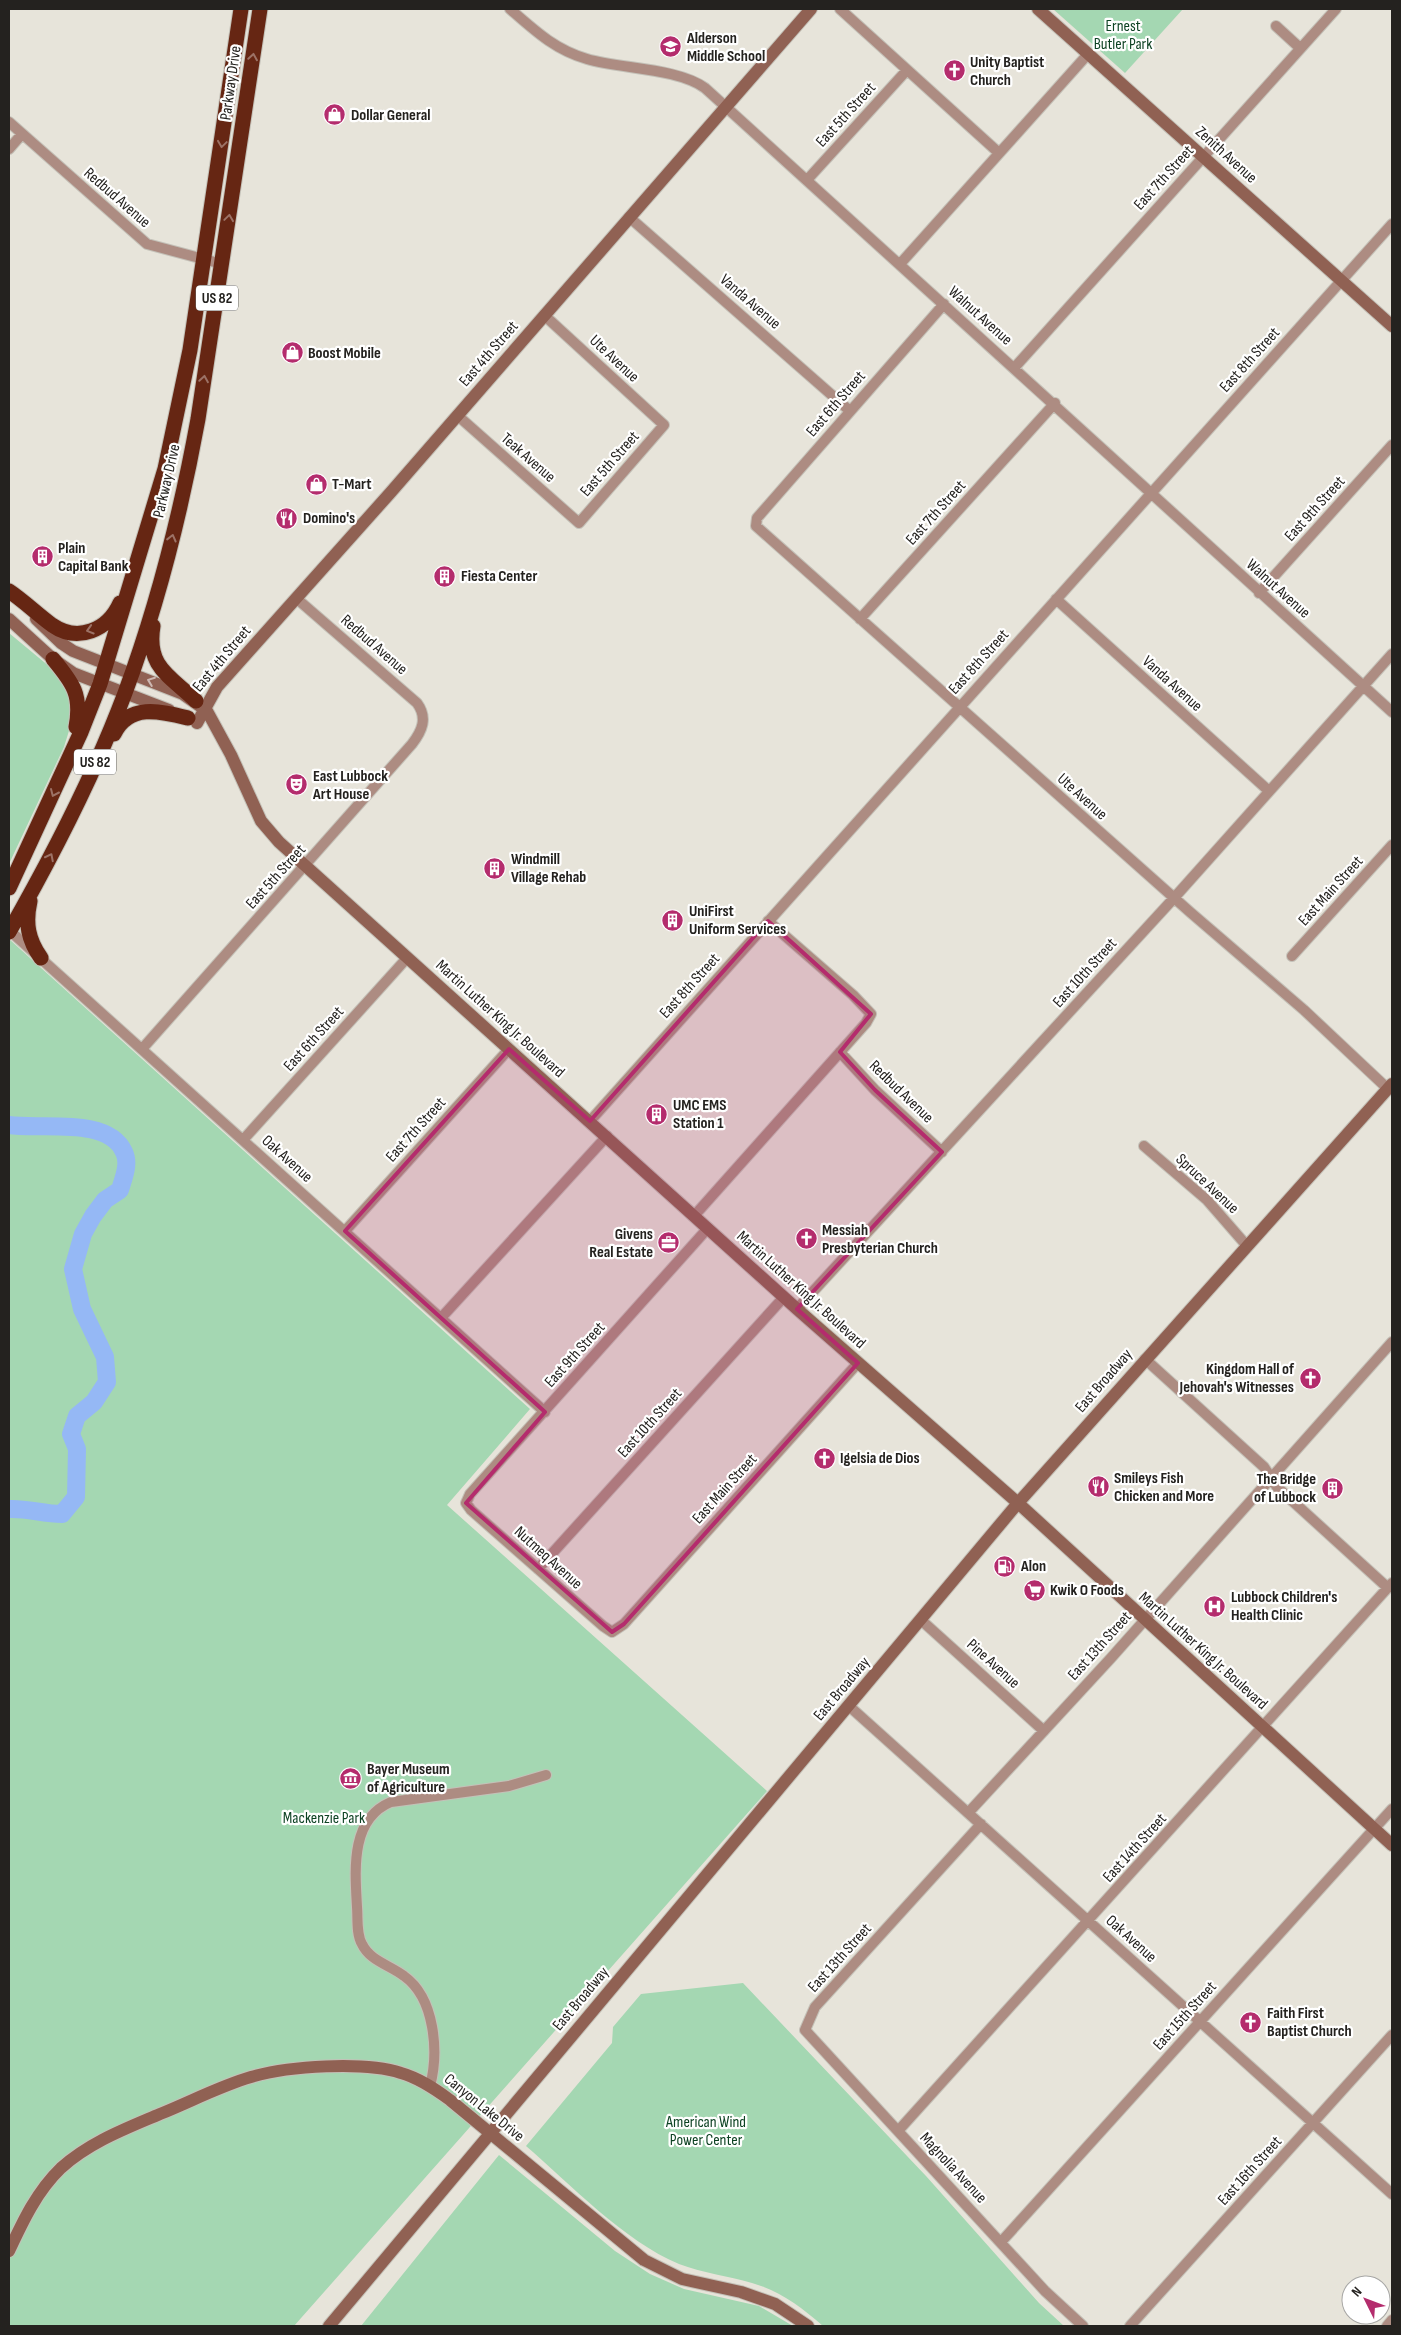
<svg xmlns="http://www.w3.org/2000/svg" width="1401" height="2335" font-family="'Sofia Sans Condensed',sans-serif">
<rect width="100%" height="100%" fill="#e7e4da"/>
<path fill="#a4d7b2" d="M 1053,9 L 1183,9 L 1125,73 Z
M 9,633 L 56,672 L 76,708 L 64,747 L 9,864 Z
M 9,939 L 530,1409 L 447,1505 L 767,1791 L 294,2326 L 9,2326 Z
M 743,1983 L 926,2176 L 1039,2303 L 1064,2326 L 823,2326 C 801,2307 780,2291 752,2283 C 728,2276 702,2273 679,2264 C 624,2241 570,2184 526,2146 L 612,2043 L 613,2027 L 641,1994 Z
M 499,2155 L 615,2251 L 650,2274 L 684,2289 L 759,2306 L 793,2326 L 361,2326 Z"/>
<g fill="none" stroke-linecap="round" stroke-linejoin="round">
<path stroke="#95b8f5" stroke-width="18" d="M 9,1125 C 40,1130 108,1116 124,1152 C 130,1164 123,1179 120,1190 L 105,1200 L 93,1216 L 83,1234 L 73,1269 L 82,1309 L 105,1357 L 107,1382 L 94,1402 L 77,1416 L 71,1434 L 77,1449 L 76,1497 L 62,1514 C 43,1514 27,1508 9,1509"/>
<defs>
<path id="street" d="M 510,9 C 534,30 555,50 587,59 C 621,69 677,68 705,88 L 1392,712
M 840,9 L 999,153
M 1276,26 L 1300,48
M 9,122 L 147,244 L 222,264
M 9,149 L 22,134
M 807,180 L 907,70
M 629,217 L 850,411
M 900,264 L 1088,54
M 944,304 L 757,518 L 756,526 L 1190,912 L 1304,1010 L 1388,1089
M 1015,367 L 1336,9
M 457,415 L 579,523 L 664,425 L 544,315
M 1259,593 L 1392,445
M 1056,599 L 1269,791
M 860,619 L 1055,403
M 9,930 L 545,1412
M 1292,956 L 1392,845
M 142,1049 L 412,744 C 422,731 428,718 417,703 L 296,598
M 840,1052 L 875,1090 L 942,1152
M 590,1121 L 1392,224
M 243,1140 L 407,958
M 1144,1146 L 1207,1200 L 1247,1246
M 694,1216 L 866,1023 L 871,1014 L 853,995 L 768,921
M 708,1228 L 470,1494 L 466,1503 L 471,1510 L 603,1626 L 612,1632 L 624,1624 L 858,1363
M 345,1231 L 509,1049
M 797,1309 L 1174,898 L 1392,654
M 441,1318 L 607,1136
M 1145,1359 L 1264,1467 L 1277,1487 L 1388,1588
M 538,1569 L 784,1297
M 921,1620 L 1044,1731
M 849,1706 L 1392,2194
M 969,1812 L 1111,1658 L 1392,1342
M 981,1824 L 815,2007 L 805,2030 L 1045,2291 L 1083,2326
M 430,2086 C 439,2052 435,1998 404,1976 C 390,1965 370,1961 362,1944 C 356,1934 358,1918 357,1907 C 355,1870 350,1819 391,1802 L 509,1786 L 546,1775
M 898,2131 L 1392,1583
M 1001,2242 L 1392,1809
M 1130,2326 L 1392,2035
M 1387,2326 L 1392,2320"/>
<path id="secondary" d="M 1038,9 L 1392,326
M 9,619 L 53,659 L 73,673 L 169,710
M 36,619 L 61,643 L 73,651 L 183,694 L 207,711 L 231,755 L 261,821 L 279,842 L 797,1309 L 1018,1503 L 1392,1845
M 197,723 L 217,687 L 391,492 L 811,9
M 9,2251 C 23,2221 37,2191 61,2168 C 90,2142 125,2129 160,2114 C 190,2102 220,2086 251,2077 C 288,2066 364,2061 401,2073 C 419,2078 435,2089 450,2100 L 644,2260 L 682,2279 L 741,2292 L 775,2304 L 808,2326
M 329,2326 L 1018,1503 L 1392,1084"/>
<path id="highway" d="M 9,591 C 24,601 37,614 52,625 C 78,643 108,630 120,603
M 153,626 C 146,667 170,676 196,701
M 53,659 C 73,683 82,695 76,727
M 114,734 C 129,703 160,711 188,718
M 9,888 L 81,732 L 100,684 L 165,469 L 190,350 L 241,9
M 30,901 C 25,923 28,940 41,958
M 9,932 C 53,855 94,776 125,693 C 158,604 181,512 198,419 L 260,9"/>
</defs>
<use href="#street" stroke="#c4c1b8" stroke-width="12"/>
<use href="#secondary" stroke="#c4c1b8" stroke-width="14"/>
<use href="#highway" stroke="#c4c1b8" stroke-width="17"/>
<use href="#street" stroke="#ad8c82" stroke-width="10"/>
<use href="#secondary" stroke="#906153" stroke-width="12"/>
<use href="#highway" stroke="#662613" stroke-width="15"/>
</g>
<defs><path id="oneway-chevron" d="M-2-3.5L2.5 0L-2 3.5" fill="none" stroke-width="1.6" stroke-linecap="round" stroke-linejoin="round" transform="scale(1.25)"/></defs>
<g stroke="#9c7266">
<use href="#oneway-chevron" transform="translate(253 57) rotate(-81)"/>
<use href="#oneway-chevron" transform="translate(222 144) rotate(98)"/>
<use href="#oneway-chevron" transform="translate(229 218) rotate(-82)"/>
<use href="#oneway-chevron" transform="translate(204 379) rotate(-81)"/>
<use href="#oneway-chevron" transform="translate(172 538) rotate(-76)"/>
<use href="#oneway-chevron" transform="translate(90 630) rotate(163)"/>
<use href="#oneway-chevron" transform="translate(54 793) rotate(114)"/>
<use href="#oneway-chevron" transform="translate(50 857) rotate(-63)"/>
</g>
<use stroke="#cdb8b2" href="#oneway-chevron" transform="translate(151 681) rotate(-159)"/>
<path fill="#b42c6d" fill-opacity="0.2" stroke="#b42c6d" stroke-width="4" stroke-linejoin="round" d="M 768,921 L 871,1014 L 840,1052 L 875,1090 L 942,1152 L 797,1309 L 858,1363 L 624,1624 L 612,1632 L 466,1503 L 545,1412 L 345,1231 L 509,1049 L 590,1121 Z"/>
<defs>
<symbol id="school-disc" viewBox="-11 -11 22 22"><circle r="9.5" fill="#b42c6d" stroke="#fff"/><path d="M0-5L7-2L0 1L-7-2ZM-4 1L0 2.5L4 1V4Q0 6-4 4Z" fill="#fff"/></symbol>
<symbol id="church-disc" viewBox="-11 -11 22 22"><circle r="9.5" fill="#b42c6d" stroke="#fff"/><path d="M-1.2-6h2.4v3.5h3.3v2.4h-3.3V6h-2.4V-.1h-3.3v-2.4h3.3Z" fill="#fff"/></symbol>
<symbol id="shop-disc" viewBox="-11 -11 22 22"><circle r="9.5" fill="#b42c6d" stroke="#fff"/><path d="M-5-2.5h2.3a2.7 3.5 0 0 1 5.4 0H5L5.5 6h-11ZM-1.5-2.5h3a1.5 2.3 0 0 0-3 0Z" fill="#fff"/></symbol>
<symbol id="restaurant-disc" viewBox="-11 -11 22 22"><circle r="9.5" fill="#b42c6d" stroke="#fff"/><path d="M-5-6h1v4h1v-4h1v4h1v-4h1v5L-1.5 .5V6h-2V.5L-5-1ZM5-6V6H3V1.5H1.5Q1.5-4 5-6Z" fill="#fff"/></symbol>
<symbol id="building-disc" viewBox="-11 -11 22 22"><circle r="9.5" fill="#b42c6d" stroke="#fff"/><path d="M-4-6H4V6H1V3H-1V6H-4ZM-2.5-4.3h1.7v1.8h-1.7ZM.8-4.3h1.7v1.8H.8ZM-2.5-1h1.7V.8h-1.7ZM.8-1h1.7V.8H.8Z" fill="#fff"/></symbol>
<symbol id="theatre-disc" viewBox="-11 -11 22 22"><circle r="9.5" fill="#b42c6d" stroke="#fff"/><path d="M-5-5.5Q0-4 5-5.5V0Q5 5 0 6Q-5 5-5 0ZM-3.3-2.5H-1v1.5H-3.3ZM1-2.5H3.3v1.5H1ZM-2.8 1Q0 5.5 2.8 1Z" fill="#fff"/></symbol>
<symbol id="office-disc" viewBox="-11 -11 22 22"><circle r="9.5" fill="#b42c6d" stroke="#fff"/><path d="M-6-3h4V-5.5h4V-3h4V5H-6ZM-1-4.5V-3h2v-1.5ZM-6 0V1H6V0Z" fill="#fff"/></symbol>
<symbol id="fuel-disc" viewBox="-11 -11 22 22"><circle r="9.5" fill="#b42c6d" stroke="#fff"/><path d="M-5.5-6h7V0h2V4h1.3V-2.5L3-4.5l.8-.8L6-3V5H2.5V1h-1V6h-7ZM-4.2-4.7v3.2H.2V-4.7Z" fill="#fff"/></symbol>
<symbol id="supermarket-disc" viewBox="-11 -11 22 22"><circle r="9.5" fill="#b42c6d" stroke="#fff"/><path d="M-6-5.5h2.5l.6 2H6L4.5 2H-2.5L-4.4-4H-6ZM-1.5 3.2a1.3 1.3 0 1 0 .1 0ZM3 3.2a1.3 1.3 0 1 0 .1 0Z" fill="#fff"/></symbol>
<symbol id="hospital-disc" viewBox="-11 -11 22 22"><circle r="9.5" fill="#b42c6d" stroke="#fff"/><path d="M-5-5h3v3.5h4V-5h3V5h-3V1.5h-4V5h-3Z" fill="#fff"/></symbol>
<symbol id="museum-disc" viewBox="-11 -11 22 22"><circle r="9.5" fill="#b42c6d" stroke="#fff"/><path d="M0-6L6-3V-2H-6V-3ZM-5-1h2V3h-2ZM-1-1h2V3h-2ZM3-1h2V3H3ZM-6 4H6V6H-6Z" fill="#fff"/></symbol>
</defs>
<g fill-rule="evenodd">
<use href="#school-disc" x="658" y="34" width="25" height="25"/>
<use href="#church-disc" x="942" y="58" width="25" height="25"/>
<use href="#shop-disc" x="322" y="102" width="25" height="25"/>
<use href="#shop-disc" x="280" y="340" width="25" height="25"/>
<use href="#shop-disc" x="304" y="472" width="25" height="25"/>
<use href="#restaurant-disc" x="274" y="506" width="25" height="25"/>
<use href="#building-disc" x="30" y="544" width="25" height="25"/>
<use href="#building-disc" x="432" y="564" width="25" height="25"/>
<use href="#theatre-disc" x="284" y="772" width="25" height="25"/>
<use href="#building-disc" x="482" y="856" width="25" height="25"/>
<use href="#building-disc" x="660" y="908" width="25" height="25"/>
<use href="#building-disc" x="644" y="1102" width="25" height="25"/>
<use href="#church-disc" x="794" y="1226" width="25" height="25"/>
<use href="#office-disc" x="656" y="1230" width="25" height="25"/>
<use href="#church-disc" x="1298" y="1366" width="25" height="25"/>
<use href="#church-disc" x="812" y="1446" width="25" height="25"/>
<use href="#restaurant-disc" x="1086" y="1474" width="25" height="25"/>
<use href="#building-disc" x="1320" y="1476" width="25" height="25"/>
<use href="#fuel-disc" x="992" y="1554" width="25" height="25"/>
<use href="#supermarket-disc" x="1022" y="1578" width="25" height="25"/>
<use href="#hospital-disc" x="1202" y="1594" width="25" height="25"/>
<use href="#museum-disc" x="338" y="1766" width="25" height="25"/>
<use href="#church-disc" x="1238" y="2010" width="25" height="25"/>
</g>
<g text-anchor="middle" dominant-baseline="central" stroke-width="4.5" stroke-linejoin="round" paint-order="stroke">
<g fill="#fff" stroke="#666462" stroke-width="1">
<rect x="196" y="285.5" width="42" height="25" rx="4"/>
<rect x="74" y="749.5" width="42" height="25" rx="4"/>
</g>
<g font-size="15" font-weight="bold" fill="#24221f">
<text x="217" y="298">US 82</text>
<text x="95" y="762">US 82</text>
</g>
<g font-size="16" fill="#0d4223" stroke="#fff">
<text x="1123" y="26">Ernest<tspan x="1123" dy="18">Butler Park</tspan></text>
<text x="324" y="1818">Mackenzie Park</text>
<text x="706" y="2122">American Wind<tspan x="706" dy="18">Power Center</tspan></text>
</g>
<g font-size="16" font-weight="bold" fill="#24221f" stroke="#fff" text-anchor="start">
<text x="687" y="38">Alderson<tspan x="687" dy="18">Middle School</tspan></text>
<text x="970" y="62">Unity Baptist<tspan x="970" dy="18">Church</tspan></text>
<text x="351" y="115">Dollar General</text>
<text x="308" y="353">Boost Mobile</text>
<text x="332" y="484">T-Mart</text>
<text x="303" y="518">Domino's</text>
<text x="58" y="548">Plain<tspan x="58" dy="18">Capital Bank</tspan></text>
<text x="461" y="576">Fiesta Center</text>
<text x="313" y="776">East Lubbock<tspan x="313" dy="18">Art House</tspan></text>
<text x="511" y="859">Windmill<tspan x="511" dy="18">Village Rehab</tspan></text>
<text x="689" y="911">UniFirst<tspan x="689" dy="18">Uniform Services</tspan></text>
<text x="673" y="1105">UMC EMS<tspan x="673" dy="18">Station 1</tspan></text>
<text x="822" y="1230">Messiah<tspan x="822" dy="18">Presbyterian Church</tspan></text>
<text x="653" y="1234" text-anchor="end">Givens<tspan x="653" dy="18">Real Estate</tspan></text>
<text x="1294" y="1369" text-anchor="end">Kingdom Hall of<tspan x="1294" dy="18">Jehovah's Witnesses</tspan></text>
<text x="840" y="1458">Igelsia de Dios</text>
<text x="1114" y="1478">Smileys Fish<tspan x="1114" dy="18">Chicken and More</tspan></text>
<text x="1316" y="1479" text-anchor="end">The Bridge<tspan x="1316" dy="18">of Lubbock</tspan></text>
<text x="1021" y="1566">Alon</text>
<text x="1050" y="1590">Kwik O Foods</text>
<text x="1231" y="1597">Lubbock Children's<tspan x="1231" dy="18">Health Clinic</tspan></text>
<text x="367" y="1769">Bayer Museum<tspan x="367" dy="18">of Agriculture</tspan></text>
<text x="1267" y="2013">Faith First<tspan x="1267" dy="18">Baptist Church</tspan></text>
</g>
<g font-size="16" fill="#24221f" stroke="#fff">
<text transform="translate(231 83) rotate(-82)">Parkway Drive</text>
<text transform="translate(846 115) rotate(-48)">East 5th Street</text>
<text transform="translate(1226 155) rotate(42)">Zenith Avenue</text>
<text transform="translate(1164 178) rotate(-48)">East 7th Street</text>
<text transform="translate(117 198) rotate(41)">Redbud Avenue</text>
<text transform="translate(750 302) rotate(41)">Vanda Avenue</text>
<text transform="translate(980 316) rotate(42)">Walnut Avenue</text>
<text transform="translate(489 354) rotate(-49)">East 4th Street</text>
<text transform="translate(614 359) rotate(43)">Ute Avenue</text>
<text transform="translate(1250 360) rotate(-48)">East 8th Street</text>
<text transform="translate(836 404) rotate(-49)">East 6th Street</text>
<text transform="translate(528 458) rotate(41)">Teak Avenue</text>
<text transform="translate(610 464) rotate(-49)">East 5th Street</text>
<text transform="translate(167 481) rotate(-77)">Parkway Drive</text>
<text transform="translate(1315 509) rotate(-48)">East 9th Street</text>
<text transform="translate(936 513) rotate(-48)">East 7th Street</text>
<text transform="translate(1278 589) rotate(42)">Walnut Avenue</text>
<text transform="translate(374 645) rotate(41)">Redbud Avenue</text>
<text transform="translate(222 659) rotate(-50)">East 4th Street</text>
<text transform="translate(979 662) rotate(-48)">East 8th Street</text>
<text transform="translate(1172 684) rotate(42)">Vanda Avenue</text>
<text transform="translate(1082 797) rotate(42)">Ute Avenue</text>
<text transform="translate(276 877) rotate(-48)">East 5th Street</text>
<text transform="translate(1331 891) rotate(-48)">East Main Street</text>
<text transform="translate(1085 973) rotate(-48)">East 10th Street</text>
<text transform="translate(690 986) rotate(-48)">East 8th Street</text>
<text transform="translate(500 1019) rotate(42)">Martin Luther King Jr. Boulevard</text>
<text transform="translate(314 1039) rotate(-48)">East 6th Street</text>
<text transform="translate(901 1092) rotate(44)">Redbud Avenue</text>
<text transform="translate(416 1130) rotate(-48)">East 7th Street</text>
<text transform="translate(287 1159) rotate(42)">Oak Avenue</text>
<text transform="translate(1207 1184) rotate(43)">Spruce Avenue</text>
<text transform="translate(801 1290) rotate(42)">Martin Luther King Jr. Boulevard</text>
<text transform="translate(575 1355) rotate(-48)">East 9th Street</text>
<text transform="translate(1104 1381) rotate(-49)">East Broadway</text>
<text transform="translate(650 1423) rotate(-48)">East 10th Street</text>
<text transform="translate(725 1489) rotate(-48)">East Main Street</text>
<text transform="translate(548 1558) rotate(42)">Nutmeq Avenue</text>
<text transform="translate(1100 1646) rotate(-48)">East 13th Street</text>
<text transform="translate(1203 1651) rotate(42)">Martin Luther King Jr. Boulevard</text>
<text transform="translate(993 1664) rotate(42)">Pine Avenue</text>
<text transform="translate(842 1689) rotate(-50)">East Broadway</text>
<text transform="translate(1135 1848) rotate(-48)">East 14th Street</text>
<text transform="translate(1131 1939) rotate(42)">Oak Avenue</text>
<text transform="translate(840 1958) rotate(-48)">East 13th Street</text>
<text transform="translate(581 1999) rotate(-50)">East Broadway</text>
<text transform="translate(1185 2016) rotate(-48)">East 15th Street</text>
<text transform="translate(484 2108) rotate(39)">Canyon Lake Drive</text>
<text transform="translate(953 2168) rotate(47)">Magnolia Avenue</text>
<text transform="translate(1250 2171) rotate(-48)">East 16th Street</text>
</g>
</g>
<rect width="1401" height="2335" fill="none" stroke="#24221f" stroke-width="20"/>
<g transform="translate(1366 2300) rotate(312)"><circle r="24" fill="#ffffff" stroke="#a7a7a5"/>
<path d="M0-4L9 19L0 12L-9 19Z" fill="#b42c6d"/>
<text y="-8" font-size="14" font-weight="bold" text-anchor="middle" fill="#24221f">N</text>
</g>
</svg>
